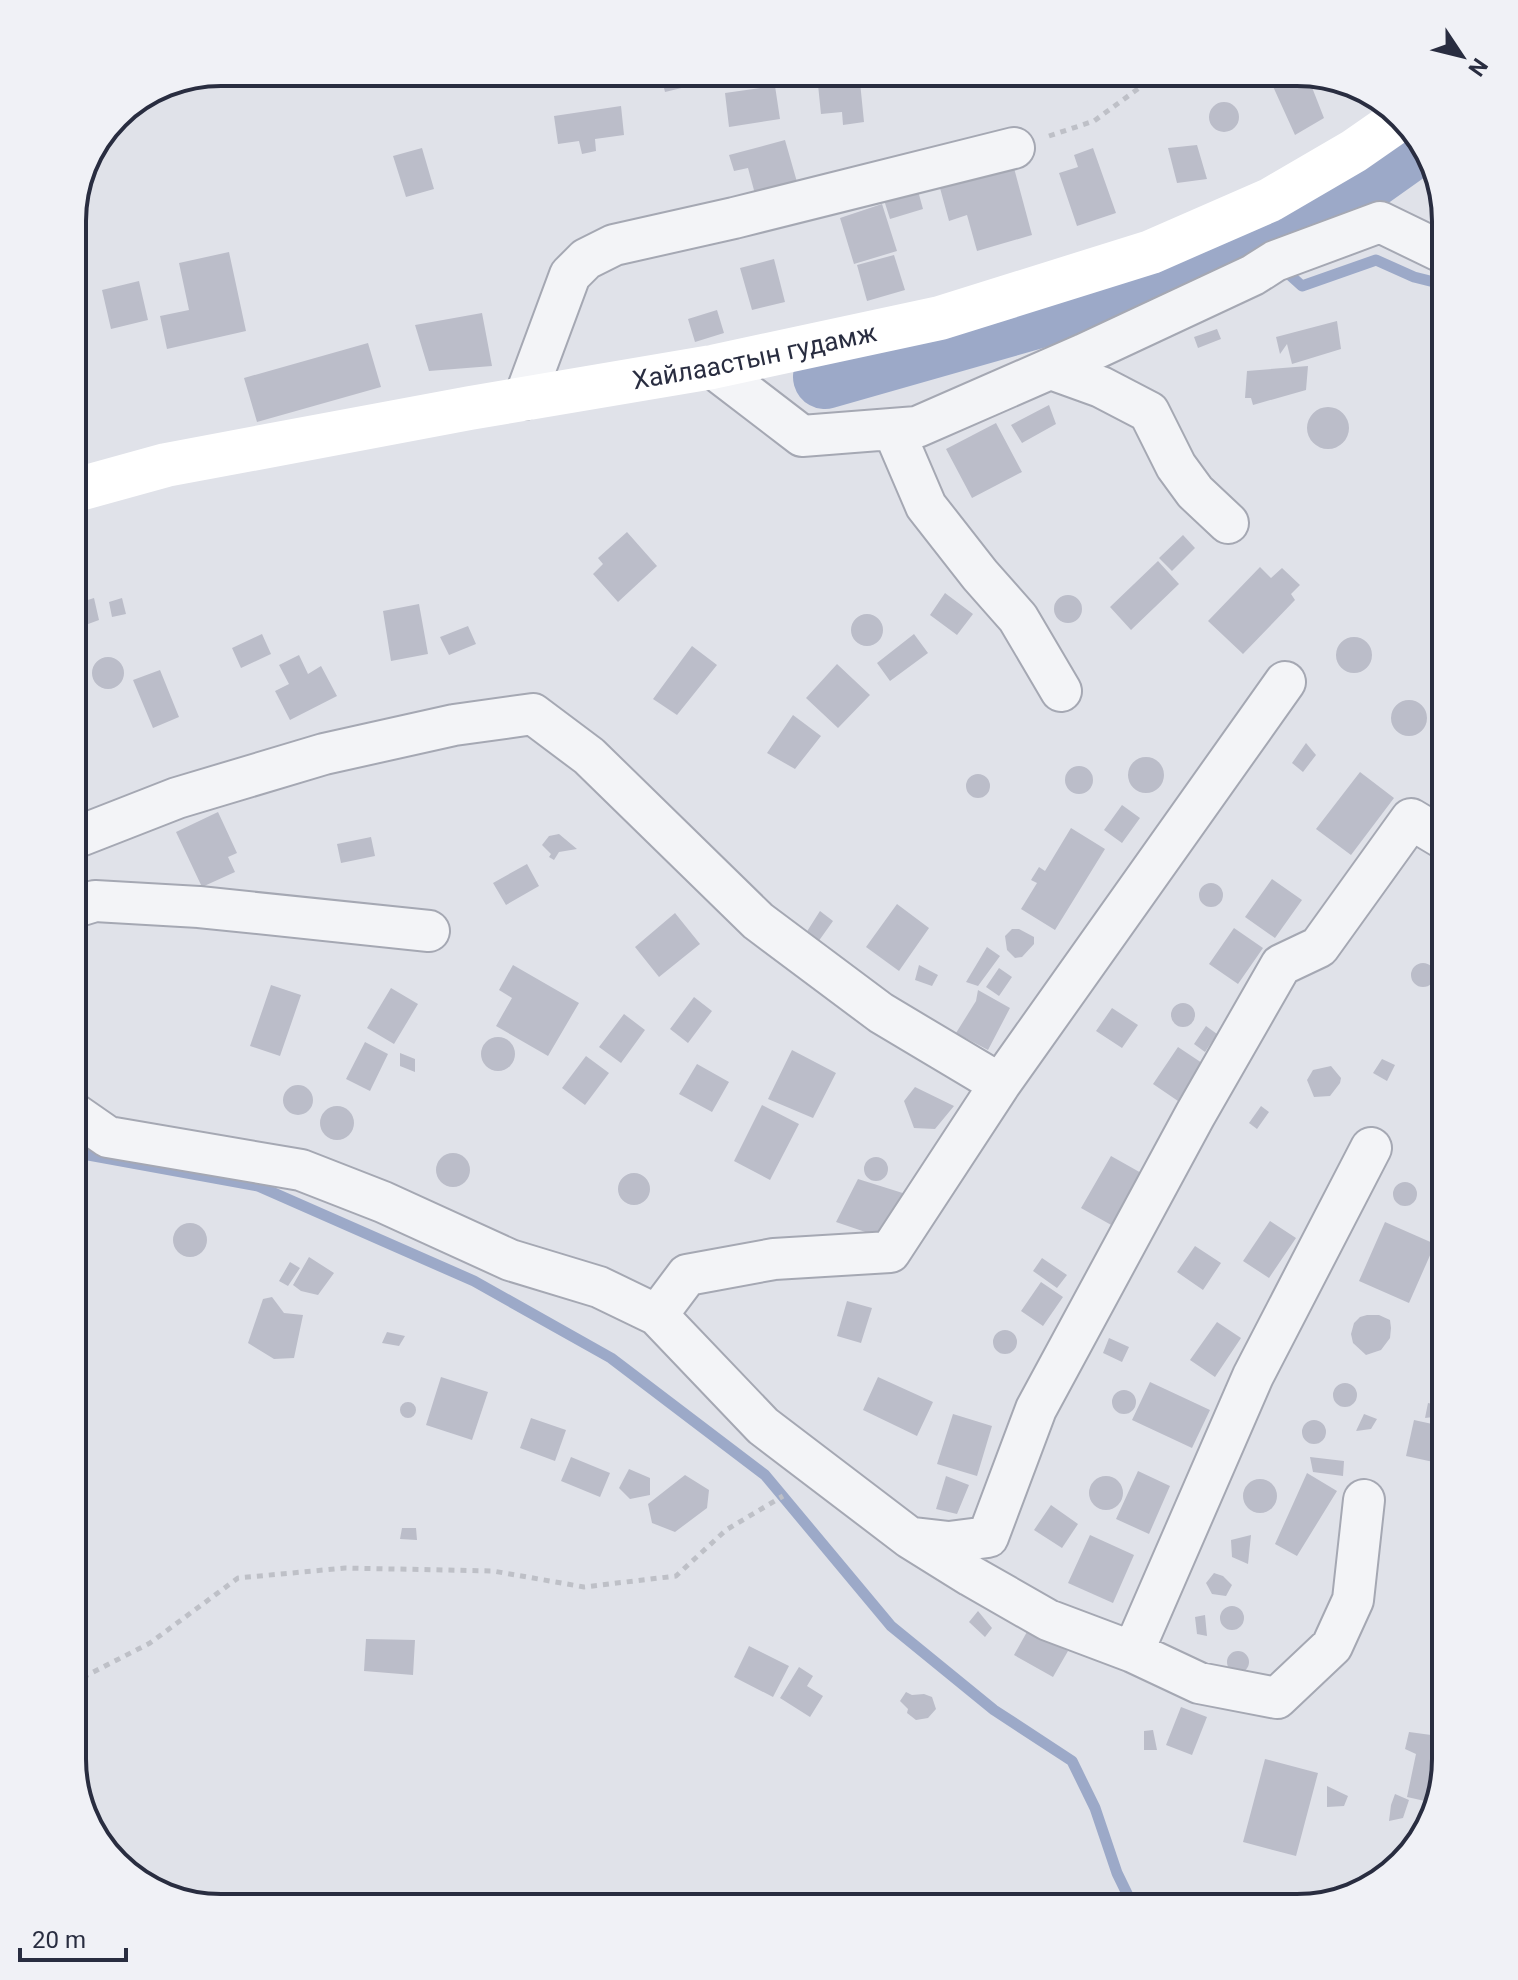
<svg xmlns="http://www.w3.org/2000/svg" width="1518" height="1980" font-family="Roboto,sans-serif">
<rect width="100%" height="100%" fill="#e0e2e9"/>
<g fill="none" stroke-linecap="round" stroke-linejoin="round">
<path stroke="#9ca9c8" stroke-width="11" d="M 1282,268 L 1302,286 L 1376,260 L 1414,277 L 1446,285
M 72,1152 L 258,1186 L 474,1281 L 611,1358 L 765,1475 L 891,1626 L 994,1710 L 1072,1761 L 1095,1808 L 1117,1873 L 1134,1908"/>
<path stroke="#9ca9c8" stroke-width="64" d="M 825,377 L 1172,278 L 1240,255 L 1322,211 L 1422,140"/>
</g>
<path fill="#bbbdc9" d="M 660,72 L 699,72 L 702,83 L 665,92 Z
M 844,72 L 859,72 L 864,122 L 843,125 L 842,112 L 821,114 L 817,75 Z
M 1240,72 L 1270,72 L 1270,75 L 1265,83 L 1256,86 L 1247,84 Z
M 1275,72 L 1306,72 L 1324,118 L 1295,135 L 1271,82 Z
M 775,86 L 780,119 L 729,127 L 725,93 Z
M1209 117a15 15 0 1 1 30 0a15 15 0 1 1-30 0Z
M 621,106 L 624,135 L 595,139 L 596,151 L 582,154 L 579,141 L 558,144 L 554,116 Z
M 785,140 L 797,182 L 755,194 L 748,168 L 734,171 L 729,155 Z
M 1197,145 L 1207,179 L 1177,183 L 1168,148 Z
M 422,148 L 434,189 L 406,197 L 393,156 Z
M 1093,148 L 1116,213 L 1077,226 L 1059,173 L 1078,167 L 1074,155 Z
M 1014,168 L 1032,235 L 977,251 L 967,215 L 949,221 L 940,188 Z
M 918,191 L 923,209 L 890,219 L 884,200 Z
M 882,204 L 897,251 L 854,264 L 840,218 Z
M 229,252 L 246,331 L 167,349 L 160,316 L 189,310 L 179,263 Z
M 894,255 L 905,290 L 867,301 L 857,265 Z
M 774,259 L 785,302 L 752,310 L 740,268 Z
M 139,281 L 148,320 L 111,329 L 102,290 Z
M 717,310 L 724,333 L 695,342 L 688,319 Z
M 482,313 L 492,366 L 429,371 L 415,325 Z
M 1337,321 L 1341,349 L 1292,364 L 1287,344 L 1280,354 L 1276,337 Z
M 1217,329 L 1221,339 L 1198,348 L 1194,337 Z
M 368,343 L 381,387 L 257,422 L 244,378 Z
M 1308,366 L 1306,390 L 1253,405 L 1251,398 L 1245,398 L 1247,371 Z
M 1049,405 L 1056,424 L 1022,443 L 1011,425 Z
M1307 428a21 21 0 1 1 42 0a21 21 0 1 1-42 0Z
M 996,423 L 1022,472 L 972,498 L 946,449 Z
M 627,532 L 657,566 L 618,602 L 593,574 L 603,564 L 598,558 Z
M 1183,535 L 1195,548 L 1172,571 L 1159,558 Z
M 1158,561 L 1179,584 L 1131,630 L 1110,607 Z
M 1260,567 L 1271,578 L 1282,568 L 1300,585 L 1291,594 L 1295,600 L 1243,654 L 1208,621 Z
M 945,593 L 973,614 L 957,635 L 930,615 Z
M1054 609a14 14 0 1 1 28 0a14 14 0 1 1-28 0Z
M 94,598 L 99,620 L 72,630 L 72,605 Z
M 122,598 L 126,614 L 112,617 L 109,602 Z
M 419,604 L 428,654 L 391,661 L 383,611 Z
M851 630a16 16 0 1 1 32 0a16 16 0 1 1-32 0Z
M 468,626 L 476,644 L 449,655 L 440,637 Z
M 262,634 L 271,654 L 241,668 L 232,648 Z
M 914,634 L 928,653 L 890,681 L 877,663 Z
M1336 655a18 18 0 1 1 36 0a18 18 0 1 1-36 0Z
M 692,646 L 717,665 L 677,715 L 653,699 Z
M 299,655 L 308,674 L 321,666 L 337,696 L 290,720 L 275,691 L 289,684 L 279,665 Z
M92 673a16 16 0 1 1 32 0a16 16 0 1 1-32 0Z
M 837,664 L 870,695 L 838,728 L 806,698 Z
M 160,670 L 179,717 L 153,728 L 133,680 Z
M1391 718a18 18 0 1 1 36 0a18 18 0 1 1-36 0Z
M 793,715 L 821,736 L 795,769 L 767,753 Z
M 1306,743 L 1316,755 L 1303,772 L 1292,763 Z
M1128 775a18 18 0 1 1 36 0a18 18 0 1 1-36 0Z
M1065 780a14 14 0 1 1 28 0a14 14 0 1 1-28 0Z
M 1360,772 L 1394,798 L 1351,855 L 1316,829 Z
M966 786a12 12 0 1 1 24 0a12 12 0 1 1-24 0Z
M 1122,805 L 1140,818 L 1122,843 L 1104,830 Z
M 218,812 L 237,853 L 228,857 L 235,872 L 202,887 L 176,832 Z
M 1071,828 L 1105,849 L 1055,930 L 1021,909 L 1037,883 L 1031,880 L 1039,867 L 1045,871 Z
M 559,834 L 577,849 L 559,852 L 554,860 L 549,857 L 551,854 L 542,845 L 549,836 Z
M 371,837 L 375,856 L 341,863 L 337,844 Z
M 527,864 L 539,886 L 506,905 L 493,883 Z
M 1272,879 L 1302,900 L 1275,938 L 1245,917 Z
M1199 895a12 12 0 1 1 24 0a12 12 0 1 1-24 0Z
M 897,904 L 929,928 L 899,971 L 866,947 Z
M 820,911 L 833,921 L 818,942 L 806,933 Z
M 675,913 L 700,944 L 659,977 L 635,947 Z
M 1234,928 L 1263,948 L 1238,984 L 1209,964 Z
M 1012,929 L 1019,929 L 1034,937 L 1034,944 L 1022,957 L 1015,958 L 1007,950 L 1005,936 Z
M 987,947 L 1000,956 L 978,986 L 966,982 Z
M1411 975a12 12 0 1 1 24 0a12 12 0 1 1-24 0Z
M 513,965 L 579,1003 L 548,1056 L 496,1026 L 512,998 L 499,990 Z
M 919,965 L 938,975 L 932,986 L 915,980 Z
M 999,968 L 1012,977 L 999,996 L 986,987 Z
M 271,985 L 301,995 L 280,1056 L 250,1046 Z
M 391,988 L 418,1004 L 394,1044 L 367,1028 Z
M 978,990 L 1010,1008 L 988,1050 L 956,1033 L 976,1001 Z
M 694,997 L 712,1011 L 688,1043 L 670,1029 Z
M1171 1015a12 12 0 1 1 24 0a12 12 0 1 1-24 0Z
M 1112,1008 L 1138,1025 L 1122,1048 L 1096,1031 Z
M 624,1014 L 645,1030 L 621,1063 L 599,1047 Z
M 1206,1026 L 1217,1034 L 1205,1052 L 1194,1044 Z
M481 1054a17 17 0 1 1 34 0a17 17 0 1 1-34 0Z
M 365,1042 L 388,1054 L 370,1091 L 346,1079 Z
M 1178,1047 L 1202,1063 L 1178,1101 L 1153,1084 Z
M 792,1050 L 836,1073 L 813,1118 L 768,1099 Z
M 400,1053 L 415,1059 L 415,1072 L 400,1066 Z
M 586,1056 L 609,1073 L 585,1105 L 562,1088 Z
M 1382,1059 L 1395,1065 L 1387,1081 L 1373,1073 Z
M 697,1064 L 729,1082 L 712,1112 L 679,1094 Z
M 1331,1066 L 1341,1078 L 1340,1083 L 1330,1096 L 1314,1097 L 1307,1080 L 1313,1070 Z
M283 1100a15 15 0 1 1 30 0a15 15 0 1 1-30 0Z
M 915,1087 L 954,1106 L 935,1129 L 914,1128 L 904,1101 Z
M 762,1105 L 799,1124 L 770,1180 L 734,1161 Z
M320 1123a17 17 0 1 1 34 0a17 17 0 1 1-34 0Z
M 1261,1106 L 1269,1112 L 1257,1129 L 1249,1123 Z
M436 1170a17 17 0 1 1 34 0a17 17 0 1 1-34 0Z
M 1111,1156 L 1143,1174 L 1113,1226 L 1081,1208 Z
M864 1169a12 12 0 1 1 24 0a12 12 0 1 1-24 0Z
M618 1189a16 16 0 1 1 32 0a16 16 0 1 1-32 0Z
M 858,1179 L 909,1195 L 883,1238 L 836,1222 Z
M1393 1194a12 12 0 1 1 24 0a12 12 0 1 1-24 0Z
M 1270,1221 L 1296,1238 L 1269,1278 L 1243,1261 Z
M 1385,1222 L 1435,1244 L 1409,1303 L 1359,1281 Z
M173 1240a17 17 0 1 1 34 0a17 17 0 1 1-34 0Z
M 1195,1246 L 1221,1263 L 1203,1290 L 1177,1272 Z
M 309,1257 L 334,1273 L 318,1295 L 301,1291 L 293,1285 Z
M 1042,1258 L 1067,1275 L 1057,1288 L 1033,1271 Z
M 72,1262 L 80,1274 L 80,1280 L 72,1294 Z
M 290,1262 L 300,1268 L 288,1286 L 279,1281 Z
M 1041,1282 L 1063,1297 L 1043,1326 L 1021,1311 Z
M 272,1297 L 284,1313 L 303,1315 L 294,1358 L 274,1359 L 248,1343 L 263,1299 Z
M 847,1301 L 872,1308 L 861,1343 L 837,1336 Z
M 1367,1315 L 1379,1315 L 1390,1320 L 1391,1328 L 1390,1338 L 1381,1350 L 1366,1355 L 1353,1343 L 1351,1334 L 1354,1323 L 1360,1317 Z
M 1217,1322 L 1241,1338 L 1215,1377 L 1190,1360 Z
M993 1342a12 12 0 1 1 24 0a12 12 0 1 1-24 0Z
M 387,1332 L 405,1336 L 399,1346 L 382,1343 Z
M 1109,1338 L 1129,1347 L 1122,1362 L 1103,1353 Z
M 441,1377 L 488,1392 L 472,1440 L 426,1425 Z
M 878,1377 L 933,1402 L 917,1436 L 863,1410 Z
M 1150,1382 L 1210,1410 L 1192,1448 L 1132,1420 Z
M1333 1395a12 12 0 1 1 24 0a12 12 0 1 1-24 0Z
M1112 1402a12 12 0 1 1 24 0a12 12 0 1 1-24 0Z
M400 1410a8 8 0 1 1 16 0a8 8 0 1 1-16 0Z
M 1428,1403 L 1446,1407 L 1441,1416 L 1425,1418 Z
M 953,1414 L 992,1426 L 977,1476 L 937,1464 Z
M 1364,1414 L 1377,1419 L 1371,1429 L 1356,1431 Z
M 531,1418 L 566,1430 L 555,1461 L 520,1448 Z
M1302 1432a12 12 0 1 1 24 0a12 12 0 1 1-24 0Z
M 1414,1420 L 1446,1427 L 1438,1463 L 1406,1456 Z
M 571,1457 L 610,1473 L 600,1497 L 561,1481 Z
M 1310,1457 L 1344,1461 L 1343,1476 L 1313,1472 Z
M 629,1469 L 650,1478 L 650,1495 L 630,1499 L 619,1488 Z
M 1138,1471 L 1170,1486 L 1149,1534 L 1116,1519 Z
M 1307,1473 L 1337,1491 L 1297,1556 L 1275,1544 Z
M 685,1475 L 709,1490 L 707,1508 L 675,1532 L 652,1523 L 648,1504 Z
M 946,1476 L 969,1485 L 957,1514 L 936,1509 Z
M1089 1493a17 17 0 1 1 34 0a17 17 0 1 1-34 0Z
M1243 1496a17 17 0 1 1 34 0a17 17 0 1 1-34 0Z
M 1051,1505 L 1078,1524 L 1062,1548 L 1034,1530 Z
M 402,1528 L 416,1528 L 417,1540 L 400,1539 Z
M 1090,1535 L 1134,1555 L 1113,1603 L 1068,1583 Z
M 1251,1535 L 1248,1564 L 1232,1557 L 1231,1540 Z
M 1214,1573 L 1223,1576 L 1232,1585 L 1226,1596 L 1212,1594 L 1206,1583 Z
M1220 1618a12 12 0 1 1 24 0a12 12 0 1 1-24 0Z
M 978,1611 L 992,1628 L 985,1637 L 969,1622 Z
M 1205,1615 L 1207,1636 L 1197,1634 L 1195,1617 Z
M 1028,1630 L 1068,1651 L 1053,1677 L 1014,1655 Z
M 366,1639 L 415,1640 L 413,1675 L 364,1671 Z
M 749,1646 L 789,1666 L 773,1697 L 734,1677 Z
M1227 1662a11 11 0 1 1 22 0a11 11 0 1 1-22 0Z
M 799,1667 L 813,1676 L 807,1686 L 823,1696 L 810,1717 L 780,1698 Z
M 906,1692 L 912,1695 L 924,1694 L 932,1697 L 936,1709 L 928,1718 L 916,1720 L 907,1713 L 908,1709 L 900,1701 Z
M 1181,1707 L 1207,1717 L 1192,1755 L 1166,1745 Z
M 1153,1730 L 1157,1750 L 1144,1750 L 1144,1731 Z
M 1409,1732 L 1446,1737 L 1446,1760 L 1434,1803 L 1407,1797 L 1416,1754 L 1405,1749 Z
M 1265,1759 L 1318,1773 L 1296,1856 L 1243,1842 Z
M 1327,1786 L 1348,1796 L 1344,1806 L 1327,1807 Z
M 1395,1794 L 1409,1800 L 1403,1818 L 1389,1821 L 1391,1805 Z"/>
<g fill="none" stroke-linecap="round" stroke-linejoin="round">
<defs>
<path id="street" d="M 712,367 L 802,436 L 917,427 L 1084,354 L 1253,275 L 1275,261 L 1380,222 L 1446,254
M 1051,369 L 1101,387 L 1149,412 L 1176,466 L 1195,492 L 1228,523
M 524,399 L 570,275 L 586,259 L 614,245 L 734,218 L 1014,148
M 893,429 L 926,506 L 980,575 L 1018,618 L 1061,691
M 72,839 L 177,798 L 324,754 L 454,725 L 533,714 L 589,756 L 758,921 L 881,1013 L 1000,1084
M 72,908 L 95,901 L 199,907 L 429,931
M 72,1112 L 108,1137 L 301,1170 L 383,1202 L 510,1260 L 599,1287 L 657,1315 L 763,1426 L 910,1538 L 971,1576 L 1048,1620 L 1133,1652 L 1199,1683 L 1277,1698 L 1332,1646 L 1353,1600 L 1364,1500
M 657,1315 L 687,1275 L 774,1259 L 890,1252 L 1000,1084 L 1285,682
M 914,1538 L 949,1542 L 988,1537 L 1036,1409 L 1195,1115 L 1281,965 L 1319,947 L 1411,819 L 1446,840
M 1133,1652 L 1253,1376 L 1371,1148"/>
</defs>
<use href="#street" stroke="#a5a8b3" stroke-width="44"/>
<path stroke="#bec0c7" stroke-width="5" stroke-dasharray="6 6" stroke-linecap="butt" d="M 1049,136 L 1094,121 L 1161,72
M 72,1683 L 150,1643 L 238,1578 L 345,1568 L 493,1571 L 584,1587 L 676,1576 L 726,1530 L 783,1496"/>
<use href="#street" stroke="#f3f4f7" stroke-width="40"/>
<path stroke="#fff" stroke-width="44" id="s1" d="M 72,491 L 166,465 L 470,408 L 712,367 L 940,318 L 1151,252 L 1270,200 L 1354,151 L 1400,119"/>
</g>
<g text-anchor="middle" dominant-baseline="central" stroke-width="6" stroke-linejoin="round" paint-order="stroke">
<g font-size="26" fill="#292d40" stroke="#f0f1f6">
<text stroke="none"><textPath href="#s1" startOffset="696">Хайлаастын гудамж</textPath></text>
</g>
</g>
<path d="M0 0H1518V1980H0ZM221 86H1297A135 135 0 0 1 1432 221V1759A135 135 0 0 1 1297 1894H221A135 135 0 0 1 86 1759V221A135 135 0 0 1 221 86Z" fill="#f0f1f6" fill-rule="evenodd"/>
<path fill="none" stroke="#292d40" stroke-width="4" d="M221 86H1297A135 135 0 0 1 1432 221V1759A135 135 0 0 1 1297 1894H221A135 135 0 0 1 86 1759V221A135 135 0 0 1 221 86Z"/>
<g transform="translate(1462 56) rotate(125)" stroke="#f0f1f6" stroke-width="6" paint-order="stroke">
<path d="M0-6L14 30L0 20L-14 30Z" fill="#292d40"/>
<text y="-12" font-size="22" font-weight="bold" text-anchor="middle" fill="#292d40">N</text>
</g>
<path d="M20 1948v12h106v-12" fill="none" stroke="#292d40" stroke-width="4"/>
<text x="32" y="1948" font-size="24" fill="#292d40" stroke="#f0f1f6" stroke-width="6" paint-order="stroke">20 m</text>
</svg>
